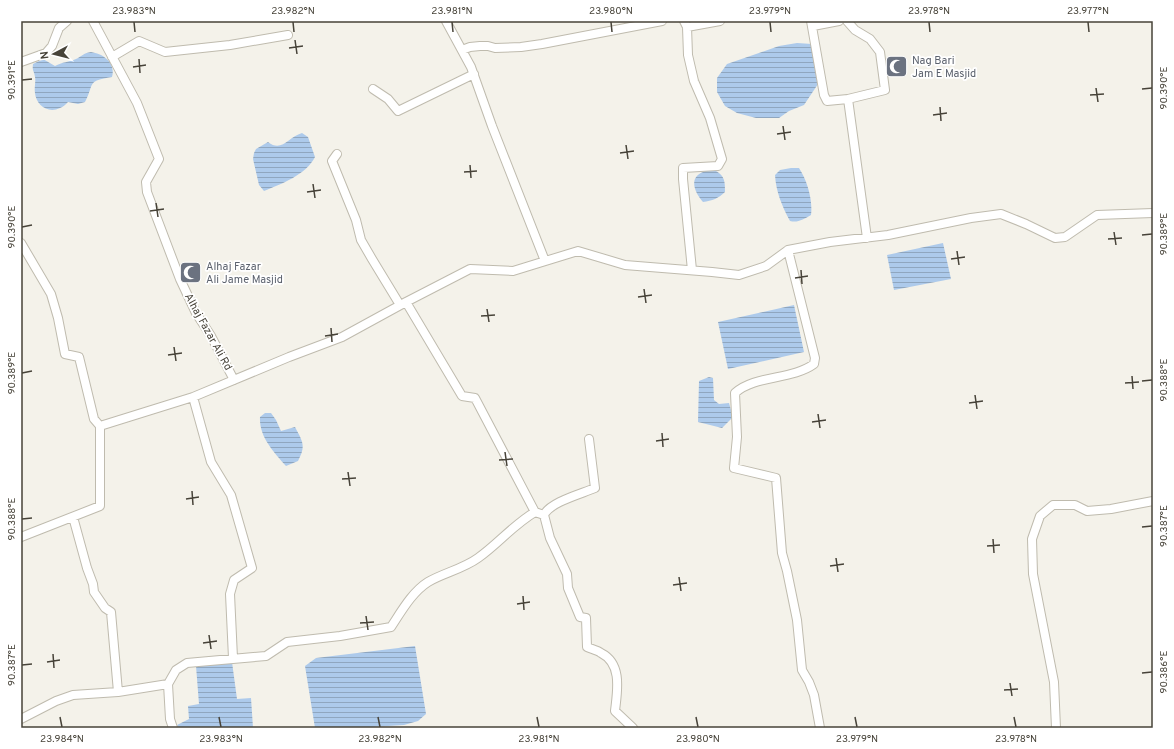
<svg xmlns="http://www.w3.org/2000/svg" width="1174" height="749" font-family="Overpass,sans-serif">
<defs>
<pattern id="water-rules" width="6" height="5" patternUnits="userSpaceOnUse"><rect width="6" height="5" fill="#adcaeb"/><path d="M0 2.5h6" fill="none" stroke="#8fa6bf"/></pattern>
</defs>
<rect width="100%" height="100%" fill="#f4f2ea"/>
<path fill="url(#water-rules)" d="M 797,43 L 812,44 L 817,60 L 818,84 L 804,105 L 789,111 L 779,118 L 756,118 L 737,113 L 725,106 L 717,92 L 717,78 L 727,64 L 779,46 Z
M 91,52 C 104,54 116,63 112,77 C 86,81 95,83 85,102 L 78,104 L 68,102 C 66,104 63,107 60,108 C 48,114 36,105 35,93 C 34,88 36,81 35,77 C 34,70 32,72 33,64 L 43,59 L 55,66 C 62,62 69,62 76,59 C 82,56 84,53 91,52 Z
M 302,133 L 308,137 L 315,157 C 306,175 281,184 264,191 L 259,185 L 253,159 L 254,153 L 256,149 L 268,142 C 282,153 288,137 302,133 Z
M 791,168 L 799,168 C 807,180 813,200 811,215 C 804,219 798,223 790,221 C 782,206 776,192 775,175 L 780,170 Z
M 716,171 C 725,176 725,182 725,192 C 719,198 712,201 703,202 C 695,193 688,178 703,172 C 706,170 712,171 716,171 Z
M 943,243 L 951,279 L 894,290 L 887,255 Z
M 794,305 L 804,352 L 728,369 L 718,322 Z
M 709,377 L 713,378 L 714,400 L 719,404 L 729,403 L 733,417 L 722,428 L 698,422 L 699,381 Z
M 265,413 L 271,413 L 276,420 L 281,431 L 295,427 C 303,442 306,446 298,461 L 286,466 C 274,452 259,437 260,417 Z
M 415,646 L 426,714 L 418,721 L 404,725 L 356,728 L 315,728 L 305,666 L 316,658 Z
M 232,662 L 237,699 L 251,698 L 253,728 L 179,728 L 177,725 L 189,719 L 188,706 L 199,704 L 196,666 Z"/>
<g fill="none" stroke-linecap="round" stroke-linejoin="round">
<defs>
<path id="minor" d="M 93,21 L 137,103 L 159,159 L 146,182 L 147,192 L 180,279 L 196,313 L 211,336 L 234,380
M 446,21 L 471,67 L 492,126 L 545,261
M 684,21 L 687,27 L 688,55 L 694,81 L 710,118 L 722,159 L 718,166 L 683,168 L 683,179 L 692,270
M 811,21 L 824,95 L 827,101 L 848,99 L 867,238
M 847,21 L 855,30 L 870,39 L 880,52 L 885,90 L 848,99
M 813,26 L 839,21
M 687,27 L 720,21
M 462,50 L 470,47 L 480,46 L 488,46 L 495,48 L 521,47 L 542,44 L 662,21
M 112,57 L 139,41 L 165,52 L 230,45 L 288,35
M 21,62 L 46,53 L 52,46 L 59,28 L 67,21
M 373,89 L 388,99 L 398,111 L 474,74
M 337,154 L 332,161 L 356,220 L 361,240 L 372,259 L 400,305
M 21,243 L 51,294 L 58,318 L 65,354 L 79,357 L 94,419 L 100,426
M 788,250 L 815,358 L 814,364 C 792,380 755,375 735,393 L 737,437 L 734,468 L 776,478 L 782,553 L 787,571 L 797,620 L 802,670 L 809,682 L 814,695 L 820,728
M 406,302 L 462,396 L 475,398 L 535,512 L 544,515 L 550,538 L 567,574 L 568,588 L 580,617 L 586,618 L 587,647 C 591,649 597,650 601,653 C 623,664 617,692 615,711 L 633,728
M 544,515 C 550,502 581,494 595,488 L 589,439
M 73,517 L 87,568 L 93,584 L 94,592 L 105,608 L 111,612 L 118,692 L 168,684
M 21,537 L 100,506 L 100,426 L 193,397
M 233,658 L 230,594 L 234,580 L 252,568 L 231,495 L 211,462 L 193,397 L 289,357 L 342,337 L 406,302 L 470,269 L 513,271 L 578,251 L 625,265 L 712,272 L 739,275 L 766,266 L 788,250 L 830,242 L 888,235 L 971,218 L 1001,214 L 1026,224 L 1055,238 L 1065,237 L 1097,215 L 1153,213
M 21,719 L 56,701 L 73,695 L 118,692
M 173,728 L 170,719 L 168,684 L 176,670 L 187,663 L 266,656 L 287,642 L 340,636 L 391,627 C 401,612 412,592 428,582 C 443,573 463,569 478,558 C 498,544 513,525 535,512
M 1056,728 L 1054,682 L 1033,574 L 1032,539 L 1040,516 L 1053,505 L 1075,505 L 1087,511 L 1111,509 L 1153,501"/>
</defs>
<use href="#minor" stroke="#bfbbae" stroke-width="10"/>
<use href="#minor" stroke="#fff" stroke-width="8"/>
</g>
<path fill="none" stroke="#474339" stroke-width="1.5" d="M 134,22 L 135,32M 293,22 L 294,32M 452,22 L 453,32M 611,22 L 612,32M 770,22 L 771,32M 929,22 L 930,32M 1088,22 L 1089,32M 295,40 L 297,54M 289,48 L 303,46M 139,59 L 140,73M 133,67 L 146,65M 22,80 L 32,79M 1096,88 L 1098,102M 1142,89 L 1152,88M 1090,95 L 1104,94M 940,107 L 941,121M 933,115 L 947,113M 783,126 L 785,140M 777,134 L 791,132M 626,145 L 628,159M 620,153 L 634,151M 470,165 L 471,178M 464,172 L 477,171M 313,184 L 315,198M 307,192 L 321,190M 156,203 L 158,217M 150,211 L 164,209M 22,227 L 32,225M 1114,232 L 1116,245M 1142,235 L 1152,234M 1108,239 L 1122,238M 957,251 L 959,265M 951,259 L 965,257M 801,270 L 802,284M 795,278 L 808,276M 644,289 L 646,303M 638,297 L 652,295M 487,309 L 489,322M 481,316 L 495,315M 331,328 L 332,342M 325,336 L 338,334M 174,347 L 176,361M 168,355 L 182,353M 22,373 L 32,371M 1132,376 L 1133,389M 1142,381 L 1152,380M 1125,383 L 1139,382M 975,395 L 977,409M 969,403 L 983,401M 818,414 L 820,428M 812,422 L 826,420M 662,433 L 663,447M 656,441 L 669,439M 505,452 L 507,466M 499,460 L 513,459M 348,472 L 350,486M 342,479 L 356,478M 192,491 L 193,505M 186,499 L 199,497M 22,519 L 32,518M 1142,527 L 1152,526M 993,539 L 994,553M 987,546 L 1000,545M 836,558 L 838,572M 830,566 L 844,564M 679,577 L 681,591M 673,585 L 687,583M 523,596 L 524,610M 517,604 L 530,602M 366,616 L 368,630M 360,623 L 374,622M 209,635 L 211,649M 203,643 L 217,641M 53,654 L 54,668M 47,662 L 60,660M 22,665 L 32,664M 1142,673 L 1152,672M 1010,683 L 1012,696M 1004,690 L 1018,689M 60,717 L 62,727M 219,717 L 221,727M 378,717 L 380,727M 537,717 L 539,727M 696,717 L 698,727M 855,717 L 857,727M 1014,717 L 1016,727"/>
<defs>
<symbol id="mosque-square" viewBox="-11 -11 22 22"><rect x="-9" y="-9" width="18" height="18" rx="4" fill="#6b7280" stroke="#fff"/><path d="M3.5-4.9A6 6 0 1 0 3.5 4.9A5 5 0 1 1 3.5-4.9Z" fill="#fff"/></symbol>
</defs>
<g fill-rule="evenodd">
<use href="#mosque-square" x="884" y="54" width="25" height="25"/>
<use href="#mosque-square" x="178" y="260" width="25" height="25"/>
</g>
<g text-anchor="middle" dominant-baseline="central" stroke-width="3.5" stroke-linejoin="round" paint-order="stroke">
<g font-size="11" fill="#5b616d" stroke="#fff" text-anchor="start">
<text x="912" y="61">Nag Bari<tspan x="912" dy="13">Jam E Masjid</tspan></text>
<text x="206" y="267">Alhaj Fazar<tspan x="206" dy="13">Ali Jame Masjid</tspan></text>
</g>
<g font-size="11" fill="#474339" stroke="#fff">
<text transform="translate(208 332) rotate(61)">Alhaj Fazar Ali Rd</text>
</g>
</g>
<rect width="1174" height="749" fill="none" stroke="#ffffff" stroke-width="44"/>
<g transform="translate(54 54) rotate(263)" stroke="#ffffff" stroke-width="3" paint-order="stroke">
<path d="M0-3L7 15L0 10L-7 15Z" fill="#474339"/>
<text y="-6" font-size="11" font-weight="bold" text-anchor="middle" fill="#474339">N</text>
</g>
<rect x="22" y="22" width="1130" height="705" fill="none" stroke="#474339" stroke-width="1.5"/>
<g font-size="10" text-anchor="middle" fill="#474339">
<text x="134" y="14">23.983°N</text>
<text x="293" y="14">23.982°N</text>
<text x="452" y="14">23.981°N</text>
<text x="611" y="14">23.980°N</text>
<text x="770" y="14">23.979°N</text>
<text x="929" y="14">23.978°N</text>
<text x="1088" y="14">23.977°N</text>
<text transform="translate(11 80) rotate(-90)" y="4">90.391°E</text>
<text transform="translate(1163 88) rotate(-90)" y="4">90.390°E</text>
<text transform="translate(11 227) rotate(-90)" y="4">90.390°E</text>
<text transform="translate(1163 234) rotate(-90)" y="4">90.389°E</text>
<text transform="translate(11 373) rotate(-90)" y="4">90.389°E</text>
<text transform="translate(1163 380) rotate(-90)" y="4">90.388°E</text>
<text transform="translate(11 519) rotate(-90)" y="4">90.388°E</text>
<text transform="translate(1163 526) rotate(-90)" y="4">90.387°E</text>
<text transform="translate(11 665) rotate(-90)" y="4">90.387°E</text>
<text transform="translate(1163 672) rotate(-90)" y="4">90.386°E</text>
<text x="62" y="742">23.984°N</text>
<text x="221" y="742">23.983°N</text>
<text x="380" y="742">23.982°N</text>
<text x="539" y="742">23.981°N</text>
<text x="698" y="742">23.980°N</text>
<text x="857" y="742">23.979°N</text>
<text x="1016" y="742">23.978°N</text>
</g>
</svg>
